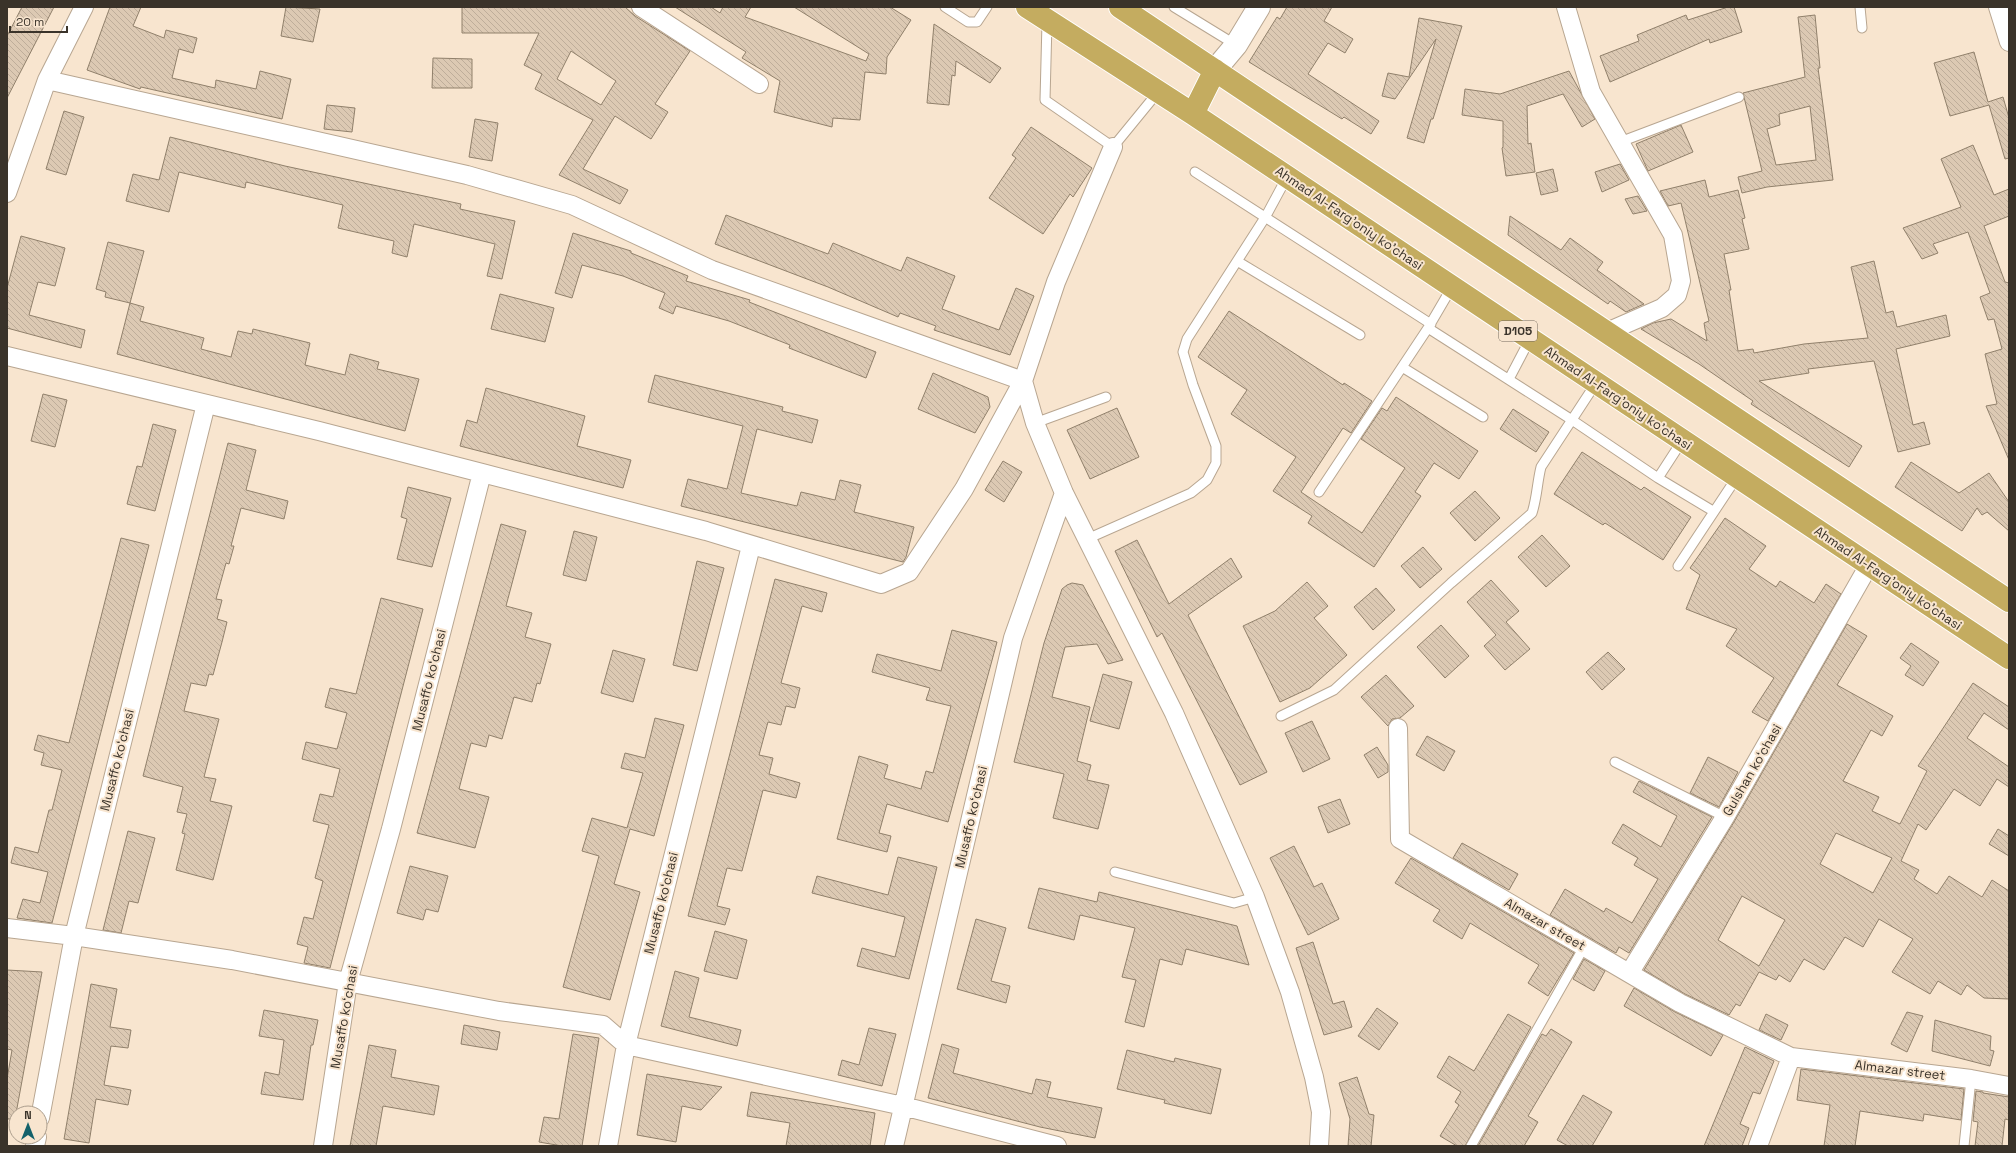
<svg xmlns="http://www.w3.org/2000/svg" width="2016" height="1153" font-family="'Space Grotesk',sans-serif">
<defs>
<pattern id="building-back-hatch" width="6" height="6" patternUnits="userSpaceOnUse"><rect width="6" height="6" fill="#dcc9b3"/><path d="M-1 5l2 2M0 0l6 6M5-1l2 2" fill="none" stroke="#bead9a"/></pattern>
</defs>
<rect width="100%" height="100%" fill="#f8e5cf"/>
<path fill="url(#building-back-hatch)" stroke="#90806b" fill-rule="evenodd" d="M 22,7 L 54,7 L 7,98 L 7,36 Z
M 110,7 L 141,7 L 133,26 L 164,38 L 166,30 L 197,38 L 193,53 L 179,49 L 172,78 L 215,88 L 216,80 L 256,89 L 260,71 L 291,79 L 282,119 L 141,87 L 140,89 L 87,70 Z
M 286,7 L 320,9 L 313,42 L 281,36 Z
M 462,7 L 625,7 L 635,16 L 690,51 L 655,104 L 668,112 L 651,139 L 615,116 L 583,169 L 628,190 L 620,204 L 559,175 L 593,120 L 535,89 L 542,74 L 524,65 L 539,33 L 462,33 ZM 571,51 L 616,81 L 601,105 L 557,79 Z
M 675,7 L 711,7 L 720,13 L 723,7 L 751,7 L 745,17 L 866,61 L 869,54 L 794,7 L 890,7 L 911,20 L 887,57 L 886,74 L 865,72 L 860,120 L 833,118 L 832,127 L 774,112 L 780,81 L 742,58 L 746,52 Z
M 1287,7 L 1332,7 L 1324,21 L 1353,39 L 1345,53 L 1328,43 L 1308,74 L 1379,121 L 1371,134 L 1344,117 L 1342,119 L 1249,62 L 1277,17 L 1280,19 Z
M 1728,7 L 1734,7 L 1742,32 L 1710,43 L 1709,39 L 1610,82 L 1600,56 L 1639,41 L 1637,35 L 1686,15 L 1688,20 Z
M 1815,15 L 1820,68 L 1818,68 L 1833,180 L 1767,187 L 1742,193 L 1738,177 L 1762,171 L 1743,93 L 1805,77 L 1798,17 ZM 1810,106 L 1816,160 L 1776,165 L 1767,129 L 1780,125 L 1779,114 Z
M 1419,18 L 1462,26 L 1433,119 L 1431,119 L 1424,143 L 1407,138 L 1436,39 L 1395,99 L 1382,96 L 1388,73 L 1409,77 Z
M 934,24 L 1001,68 L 990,83 L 956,61 L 955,76 L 952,75 L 949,105 L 927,103 Z
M 1974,52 L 1988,102 L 2003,97 L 2009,118 L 2009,158 L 2005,159 L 1989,105 L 1950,116 L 1934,63 Z
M 433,58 L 472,59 L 472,88 L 432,88 Z
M 1569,71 L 1595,119 L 1582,127 L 1563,94 L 1527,106 L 1528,144 L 1531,143 L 1535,172 L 1506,176 L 1502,148 L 1503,147 L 1503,121 L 1462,115 L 1465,89 L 1500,94 Z
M 327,105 L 355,108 L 352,132 L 324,129 Z
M 64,111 L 84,117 L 66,175 L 46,169 Z
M 475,119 L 498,123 L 492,161 L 469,157 Z
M 1681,125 L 1693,152 L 1648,171 L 1636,144 Z
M 1031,127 L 1092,168 L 1073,197 L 1070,194 L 1043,234 L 989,198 L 1016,158 L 1012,155 Z
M 170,137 L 285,166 L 461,204 L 460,209 L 515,221 L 502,279 L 487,276 L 495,244 L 414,224 L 407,257 L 392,253 L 394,241 L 338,228 L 343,205 L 246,182 L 245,188 L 179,172 L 169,212 L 126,201 L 133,174 L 159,180 Z
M 1973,145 L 1994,195 L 2009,189 L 2009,216 L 1984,226 L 2005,282 L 2009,283 L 2009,460 L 1986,406 L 1997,404 L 1985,354 L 2002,349 L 1994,319 L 1988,320 L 1980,297 L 1990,293 L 1968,232 L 1933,244 L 1938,253 L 1922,259 L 1903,228 L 1961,207 L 1941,159 Z
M 1620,164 L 1629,180 L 1602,192 L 1595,172 Z
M 1553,169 L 1558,191 L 1541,195 L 1536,173 Z
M 1705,180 L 1709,197 L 1738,190 L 1745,218 L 1742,219 L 1749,249 L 1724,254 L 1731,290 L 1729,290 L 1738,351 L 1753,349 L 1754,353 L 1804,344 L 1868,338 L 1851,267 L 1874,261 L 1886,313 L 1893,311 L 1897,327 L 1946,315 L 1950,336 L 1896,349 L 1913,425 L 1924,422 L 1930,444 L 1898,452 L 1874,361 L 1808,369 L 1809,373 L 1759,381 L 1862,446 L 1849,467 L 1751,404 L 1753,401 L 1699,364 L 1641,329 L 1653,323 L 1671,319 L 1707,341 L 1704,323 L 1709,321 L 1681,203 L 1668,206 L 1660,191 Z
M 1638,196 L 1647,211 L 1633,214 L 1625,199 Z
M 726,215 L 828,254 L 833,243 L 901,271 L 907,257 L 955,276 L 942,309 L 999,330 L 1016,288 L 1034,296 L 1010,355 L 934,330 L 936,326 L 900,313 L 898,317 L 828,287 L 715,244 Z
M 1510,216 L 1561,250 L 1570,238 L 1603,262 L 1597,270 L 1644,304 L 1626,312 L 1610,301 L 1608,304 L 1508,235 Z
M 573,233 L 631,251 L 631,253 L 688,276 L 686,281 L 750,300 L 749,302 L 876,352 L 866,378 L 789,348 L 790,345 L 729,321 L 676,306 L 673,314 L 659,308 L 665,293 L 623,276 L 582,265 L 572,298 L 555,293 Z
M 21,236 L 65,248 L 55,286 L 38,282 L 29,315 L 85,330 L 81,348 L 7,328 L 7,288 Z
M 108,242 L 144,251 L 130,303 L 105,297 L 106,292 L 96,289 Z
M 500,294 L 554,308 L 545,342 L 491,329 Z
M 130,303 L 144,307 L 140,321 L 204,338 L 201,349 L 231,357 L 238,331 L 252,334 L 253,329 L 310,343 L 305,365 L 345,375 L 350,354 L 379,362 L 377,369 L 419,379 L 405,431 L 117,354 Z
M 1229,311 L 1343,385 L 1344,383 L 1372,401 L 1351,433 L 1343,428 L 1301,492 L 1362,533 L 1405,468 L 1361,439 L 1382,408 L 1387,411 L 1396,397 L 1478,451 L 1459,479 L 1434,463 L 1415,492 L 1421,496 L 1374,567 L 1308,523 L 1312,516 L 1273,491 L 1296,457 L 1231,414 L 1247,390 L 1198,357 Z
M 933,373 L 988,397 L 990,407 L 975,433 L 918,409 Z
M 655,375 L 783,407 L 782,411 L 818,420 L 812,443 L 757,429 L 741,493 L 797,506 L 801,492 L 835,500 L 840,480 L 861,485 L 854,512 L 914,527 L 906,557 L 903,562 L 681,506 L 688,479 L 727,489 L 743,426 L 648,402 Z
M 486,388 L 585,416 L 577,446 L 631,460 L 623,488 L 460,446 L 467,420 L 477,423 Z
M 43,394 L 67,400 L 55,447 L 31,441 Z
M 1117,408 L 1139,457 L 1090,479 L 1067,430 Z
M 1513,409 L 1549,432 L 1536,452 L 1500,429 Z
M 153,424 L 176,430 L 155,511 L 127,504 L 137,466 L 142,467 Z
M 228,443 L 256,450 L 246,490 L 288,501 L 284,519 L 241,508 L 231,546 L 234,546 L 229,564 L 226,563 L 216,599 L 222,600 L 217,619 L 227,622 L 222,642 L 213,675 L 209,674 L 206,686 L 191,683 L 184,711 L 219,719 L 204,777 L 216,779 L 210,801 L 232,806 L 213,880 L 176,870 L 185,834 L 182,833 L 187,814 L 177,812 L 183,787 L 143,776 Z
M 1582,452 L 1641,490 L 1644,487 L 1691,517 L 1663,560 L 1605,523 L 1603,525 L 1554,494 Z
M 1003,461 L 1022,472 L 1004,502 L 985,490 Z
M 1911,462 L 1959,493 L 1989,473 L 2009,502 L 2009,531 L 1987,512 L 1982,515 L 1977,508 L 1962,531 L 1895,487 Z
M 408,487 L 451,498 L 432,567 L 397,559 L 407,519 L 401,517 Z
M 1475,491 L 1500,518 L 1475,541 L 1450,513 Z
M 1725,518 L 1766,546 L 1749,569 L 1776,587 L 1780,581 L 1814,603 L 1826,584 L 1841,594 L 1768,721 L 1752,712 L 1774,678 L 1726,646 L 1737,629 L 1686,609 L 1700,575 L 1690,568 Z
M 501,524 L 526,531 L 506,606 L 532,613 L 525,637 L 551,644 L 540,684 L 537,683 L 532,702 L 514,697 L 502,739 L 489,735 L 486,747 L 471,743 L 459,789 L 489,797 L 475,848 L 417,833 Z
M 574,531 L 597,537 L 586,581 L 563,575 Z
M 1542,535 L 1570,566 L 1546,587 L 1518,557 Z
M 121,538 L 149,545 L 52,923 L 17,918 L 23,899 L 40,903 L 48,872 L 11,863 L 15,847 L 38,853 L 49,810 L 52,810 L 62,770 L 41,765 L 44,753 L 34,750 L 38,735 L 69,743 Z
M 1137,540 L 1169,604 L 1231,558 L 1242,577 L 1188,615 L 1267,772 L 1240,785 L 1162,633 L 1157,637 L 1115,551 Z
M 1423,547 L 1442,569 L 1420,588 L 1401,566 Z
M 697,561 L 724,568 L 697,671 L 673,665 Z
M 775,579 L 827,593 L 822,612 L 802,606 L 781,683 L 800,688 L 795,708 L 786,706 L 781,725 L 768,722 L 759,755 L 773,758 L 769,774 L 800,783 L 796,798 L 763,790 L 742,871 L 727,868 L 717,906 L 730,909 L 725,925 L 688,916 Z
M 1491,580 L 1519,611 L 1506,622 L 1530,649 L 1505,670 L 1484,646 L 1496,635 L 1467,602 Z
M 1307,582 L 1328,606 L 1314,618 L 1347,655 L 1310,688 L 1280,702 L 1243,626 L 1275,611 Z
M 1072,583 L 1083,585 L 1123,660 L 1108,664 L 1097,644 L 1065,647 L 1052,697 L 1090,707 L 1077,761 L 1091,765 L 1087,780 L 1109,785 L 1098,829 L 1053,818 L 1064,774 L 1014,762 L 1044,643 L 1062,589 L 1067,585 Z
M 1376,588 L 1395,610 L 1373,630 L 1354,607 Z
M 381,598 L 423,609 L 330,968 L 304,963 L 308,947 L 297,944 L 304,917 L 313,919 L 323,881 L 315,878 L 329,825 L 313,821 L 320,794 L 333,797 L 340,769 L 302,759 L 306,742 L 337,749 L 347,713 L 325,707 L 330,688 L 356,694 Z
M 1847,624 L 1867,636 L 1837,685 L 1893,716 L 1882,736 L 1871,730 L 1843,781 L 1879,797 L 1872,811 L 1900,824 L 1927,771 L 1918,766 L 1973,683 L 2009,707 L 2009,730 L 1984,713 L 1967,738 L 2009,767 L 2009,787 L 1997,779 L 1980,806 L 1954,789 L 1926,830 L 1918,824 L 1901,861 L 1919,870 L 1914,879 L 1937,894 L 1949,876 L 1982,897 L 1992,880 L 2009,891 L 2009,999 L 1984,998 L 1967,985 L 1961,995 L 1938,981 L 1930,994 L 1892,972 L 1913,939 L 1879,919 L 1863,947 L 1845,937 L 1824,970 L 1804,959 L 1790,982 L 1779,975 L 1776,980 L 1759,972 L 1740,1006 L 1736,1004 L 1729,1015 L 1685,994 L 1644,970 L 1734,822 ZM 1836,833 L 1892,858 L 1873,893 L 1820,864 ZM 1742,896 L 1785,920 L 1759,966 L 1718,940 Z
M 1441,625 L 1469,656 L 1445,678 L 1417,647 Z
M 952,630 L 997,642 L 948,822 L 887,804 L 879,833 L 891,836 L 887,852 L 837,839 L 859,756 L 888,765 L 884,778 L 921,789 L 926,771 L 933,773 L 951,706 L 926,700 L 930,688 L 872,672 L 877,654 L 941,671 Z
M 1911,643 L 1939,662 L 1923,686 L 1905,675 L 1911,666 L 1900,658 Z
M 613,650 L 645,659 L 633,702 L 601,693 Z
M 1608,652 L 1625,669 L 1602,690 L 1586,672 Z
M 1103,674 L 1132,682 L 1119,729 L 1090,721 Z
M 1386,675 L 1414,706 L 1400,718 L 1392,719 L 1388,726 L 1361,697 Z
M 655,718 L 684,725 L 654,836 L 630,829 L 614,884 L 640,892 L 610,1000 L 563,987 L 599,856 L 582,851 L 592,818 L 627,828 L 643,773 L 621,768 L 625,753 L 645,758 Z
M 1312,721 L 1330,759 L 1303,772 L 1285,733 Z
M 1427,736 L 1455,751 L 1444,771 L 1416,755 Z
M 1377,747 L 1388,765 L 1388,772 L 1378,778 L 1364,755 Z
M 1708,757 L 1738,772 L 1719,807 L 1690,793 Z
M 1639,781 L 1712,817 L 1629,953 L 1619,947 L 1616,953 L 1550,915 L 1565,889 L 1604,912 L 1606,908 L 1632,923 L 1658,879 L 1634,865 L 1638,858 L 1612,843 L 1623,824 L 1661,847 L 1677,816 L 1633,792 Z
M 1340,799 L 1350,824 L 1328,833 L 1318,807 Z
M 1998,829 L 2009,836 L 2009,856 L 1989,844 Z
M 128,831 L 155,838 L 138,903 L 129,901 L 121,933 L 103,930 Z
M 1462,843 L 1518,874 L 1509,890 L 1453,858 Z
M 1294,846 L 1314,887 L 1322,883 L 1339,919 L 1308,935 L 1270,858 Z
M 898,857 L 937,867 L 909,979 L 857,966 L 862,948 L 895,957 L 905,917 L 812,893 L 817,876 L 888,895 Z
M 1411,858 L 1574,953 L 1548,996 L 1528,983 L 1539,965 L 1470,923 L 1462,939 L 1433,921 L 1440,910 L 1395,883 Z
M 410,866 L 448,876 L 438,912 L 426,909 L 423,920 L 397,913 Z
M 1039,888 L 1097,902 L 1099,892 L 1237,926 L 1249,965 L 1186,949 L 1182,965 L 1160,959 L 1144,1027 L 1125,1022 L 1136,980 L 1122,977 L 1135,928 L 1080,915 L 1074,940 L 1028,928 Z
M 976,919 L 1006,928 L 991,981 L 1010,986 L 1006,1003 L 957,989 Z
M 715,931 L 747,940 L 737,979 L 704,971 Z
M 1313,942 L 1333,1004 L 1344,1001 L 1352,1027 L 1324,1035 L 1296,948 Z
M 1584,959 L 1605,971 L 1594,991 L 1573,979 Z
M 7,970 L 42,972 L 15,1119 L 7,1119 L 7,1079 L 12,1050 L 7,1049 Z
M 675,971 L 699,978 L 689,1017 L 741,1030 L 737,1046 L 661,1026 Z
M 91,984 L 117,989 L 110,1027 L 131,1030 L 128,1048 L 111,1046 L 104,1085 L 131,1090 L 128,1105 L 96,1099 L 89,1143 L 64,1139 Z
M 1634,988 L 1675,1012 L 1723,1035 L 1711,1056 L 1624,1006 Z
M 1377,1008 L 1398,1023 L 1379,1050 L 1358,1036 Z
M 264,1010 L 318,1020 L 313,1045 L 311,1045 L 303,1100 L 261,1094 L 265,1072 L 279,1075 L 284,1040 L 259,1036 Z
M 1907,1012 L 1923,1016 L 1907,1052 L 1891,1044 Z
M 1508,1014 L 1531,1027 L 1465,1146 L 1457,1146 L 1440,1136 L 1459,1105 L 1455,1102 L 1461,1092 L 1437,1077 L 1449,1056 L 1474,1071 Z
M 1766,1014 L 1788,1025 L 1781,1040 L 1759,1030 Z
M 1935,1020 L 1991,1036 L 1990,1050 L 1994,1051 L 1990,1066 L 1932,1051 Z
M 464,1025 L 500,1032 L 497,1050 L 461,1044 Z
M 869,1028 L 896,1034 L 882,1086 L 838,1075 L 842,1060 L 859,1065 Z
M 1551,1029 L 1572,1042 L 1528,1116 L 1538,1122 L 1524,1146 L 1478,1146 L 1542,1034 L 1546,1036 Z
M 573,1034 L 599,1038 L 582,1146 L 562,1146 L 539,1142 L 544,1117 L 559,1119 Z
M 942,1044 L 959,1049 L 953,1073 L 1032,1094 L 1036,1079 L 1051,1082 L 1047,1097 L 1102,1108 L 1095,1138 L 1040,1127 L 928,1098 Z
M 369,1045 L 396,1050 L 391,1077 L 439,1086 L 434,1115 L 383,1106 L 376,1146 L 350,1146 Z
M 1745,1047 L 1774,1061 L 1760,1094 L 1753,1092 L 1740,1124 L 1749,1128 L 1742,1146 L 1704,1146 Z
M 1127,1050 L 1174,1062 L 1175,1058 L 1221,1069 L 1211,1114 L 1164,1103 L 1165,1100 L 1117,1089 Z
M 1801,1069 L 1964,1089 L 1961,1120 L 1924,1114 L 1923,1121 L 1860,1111 L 1855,1146 L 1824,1146 L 1830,1105 L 1797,1100 Z
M 647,1074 L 722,1087 L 701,1110 L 682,1106 L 676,1142 L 637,1135 Z
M 1357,1077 L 1369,1114 L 1374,1115 L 1371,1146 L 1348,1146 L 1350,1119 L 1339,1083 Z
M 1976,1091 L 1983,1092 L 1983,1093 L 2009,1097 L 2009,1120 L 2005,1119 L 2002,1146 L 1975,1146 L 1978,1122 L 1973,1121 Z
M 751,1092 L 875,1113 L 870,1146 L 786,1146 L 790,1123 L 747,1116 Z
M 1583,1095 L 1612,1112 L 1592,1146 L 1568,1146 L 1557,1140 Z"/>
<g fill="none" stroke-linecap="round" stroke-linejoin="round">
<defs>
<path id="service" d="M 945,7 L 968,22 L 977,22 L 987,7
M 1174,7 L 1236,45
M 1860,7 L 1862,28
M 1047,22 L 1045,100 L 1113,147 L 1158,92
M 1620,142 L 1739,97
M 1195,172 L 1431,324
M 1237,261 L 1360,335
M 1428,328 L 1572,420 L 1658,478 L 1713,511
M 1402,367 L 1483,417
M 1509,379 L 1530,339
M 1035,423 L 1106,397
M 1658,478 L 1682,441
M 1319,492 L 1428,328 L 1452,287
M 1087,539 L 1191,493 L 1207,480 L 1216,463 L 1216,446 L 1193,385 L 1183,352 L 1187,339 L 1266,216 L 1287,177
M 1678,566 L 1737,477
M 1281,716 L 1334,690 L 1451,583 L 1532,513 C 1537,498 1537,483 1541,467 L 1596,383
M 1615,762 L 1725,817
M 1115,872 L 1234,903 L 1255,897
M 1471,1146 L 1584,947
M 1964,1146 L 1971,1079"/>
<path id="minor" d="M 641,7 L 759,84
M 1566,7 L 1591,92 L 1673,235 L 1681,281 L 1677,295 L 1662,308 L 1607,332
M 1998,7 L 2009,42
M 1113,147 L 1056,282 L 1023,381 L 1035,423 L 1064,493 L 1174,713 L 1255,897 L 1290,992 L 1314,1077 L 1321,1112 L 1319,1146
M 7,193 L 47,80 L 84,7
M 7,356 L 319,431 L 482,473 L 706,531 L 881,584 L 909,572 L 964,489 L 1023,381 L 712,270 L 572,205 L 467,175 L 47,80
M 1398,728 L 1400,839 L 1680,1003 L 1791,1057 L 1971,1079 L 2009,1086
M 7,928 L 74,936 L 232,960 L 499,1011 L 603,1025 L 626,1045 L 903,1106 L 1057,1146
M 1630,972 L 1725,817 L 1869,565
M 40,1118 L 74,936 L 206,404
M 35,1146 L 37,1137
M 323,1146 L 348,982 L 391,829 L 482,473
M 608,1146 L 626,1045 L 751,546
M 894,1146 L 1013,638 L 1064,493
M 1758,1146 L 1791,1057"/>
<path id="secondary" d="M 1215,70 L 1236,45 L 1259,7"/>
<path id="trunk" d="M 1027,7 L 1193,114 L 2009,658
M 1120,7 L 2009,601
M 1193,114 L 1215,70"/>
</defs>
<use href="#service" stroke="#b8a691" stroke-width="11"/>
<use href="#minor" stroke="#b8a691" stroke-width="20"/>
<use href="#secondary" stroke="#b8a691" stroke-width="24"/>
<use href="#trunk" stroke="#fff" stroke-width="24"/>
<use href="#service" stroke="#fff" stroke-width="9"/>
<use href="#minor" stroke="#fff" stroke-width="18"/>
<use href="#secondary" stroke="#fff" stroke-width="22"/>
<use href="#trunk" stroke="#c4ac60" stroke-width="22"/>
</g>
<g text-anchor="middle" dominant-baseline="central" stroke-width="4" stroke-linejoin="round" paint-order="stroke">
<rect fill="#f8e5cf" stroke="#73685c" stroke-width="1" x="1499" y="321" width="38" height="20" rx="3"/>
<g font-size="12" font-weight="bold" fill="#3a332a">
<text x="1518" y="331">D105</text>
</g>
<g font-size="13" fill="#3a332a" stroke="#f8e5cf">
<text transform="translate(1349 218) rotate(34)">Ahmad Al-Farg'oniy ko'chasi</text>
<text transform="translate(1618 398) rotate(34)">Ahmad Al-Farg'oniy ko'chasi</text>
<text transform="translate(1888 578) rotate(34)">Ahmad Al-Farg'oniy ko'chasi</text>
<text transform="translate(429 680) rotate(-76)">Musaffo koʻchasi</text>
<text transform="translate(117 760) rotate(-76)">Musaffo koʻchasi</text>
<text transform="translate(1752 770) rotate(-60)">Gulshan koʻchasi</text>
<text transform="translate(971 817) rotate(-77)">Musaffo koʻchasi</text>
<text transform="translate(661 903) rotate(-76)">Musaffo koʻchasi</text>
<text transform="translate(1545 924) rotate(30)">Almazar street</text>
<text transform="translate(344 1017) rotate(-80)">Musaffo koʻchasi</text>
<text transform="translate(1900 1070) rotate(7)">Almazar street</text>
</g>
</g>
<rect width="2016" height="1153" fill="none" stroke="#3a332a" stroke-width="16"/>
<g transform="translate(28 1125)"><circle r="19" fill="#f8e5cf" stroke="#ac9e8d"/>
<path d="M0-3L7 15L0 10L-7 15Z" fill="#14626b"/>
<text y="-6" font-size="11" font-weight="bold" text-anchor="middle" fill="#3a332a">N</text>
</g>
<path d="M10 26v6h57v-6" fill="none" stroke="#3a332a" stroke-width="2"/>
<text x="16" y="26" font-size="12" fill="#3a332a" stroke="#f8e5cf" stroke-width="3" paint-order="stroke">20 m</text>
</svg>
